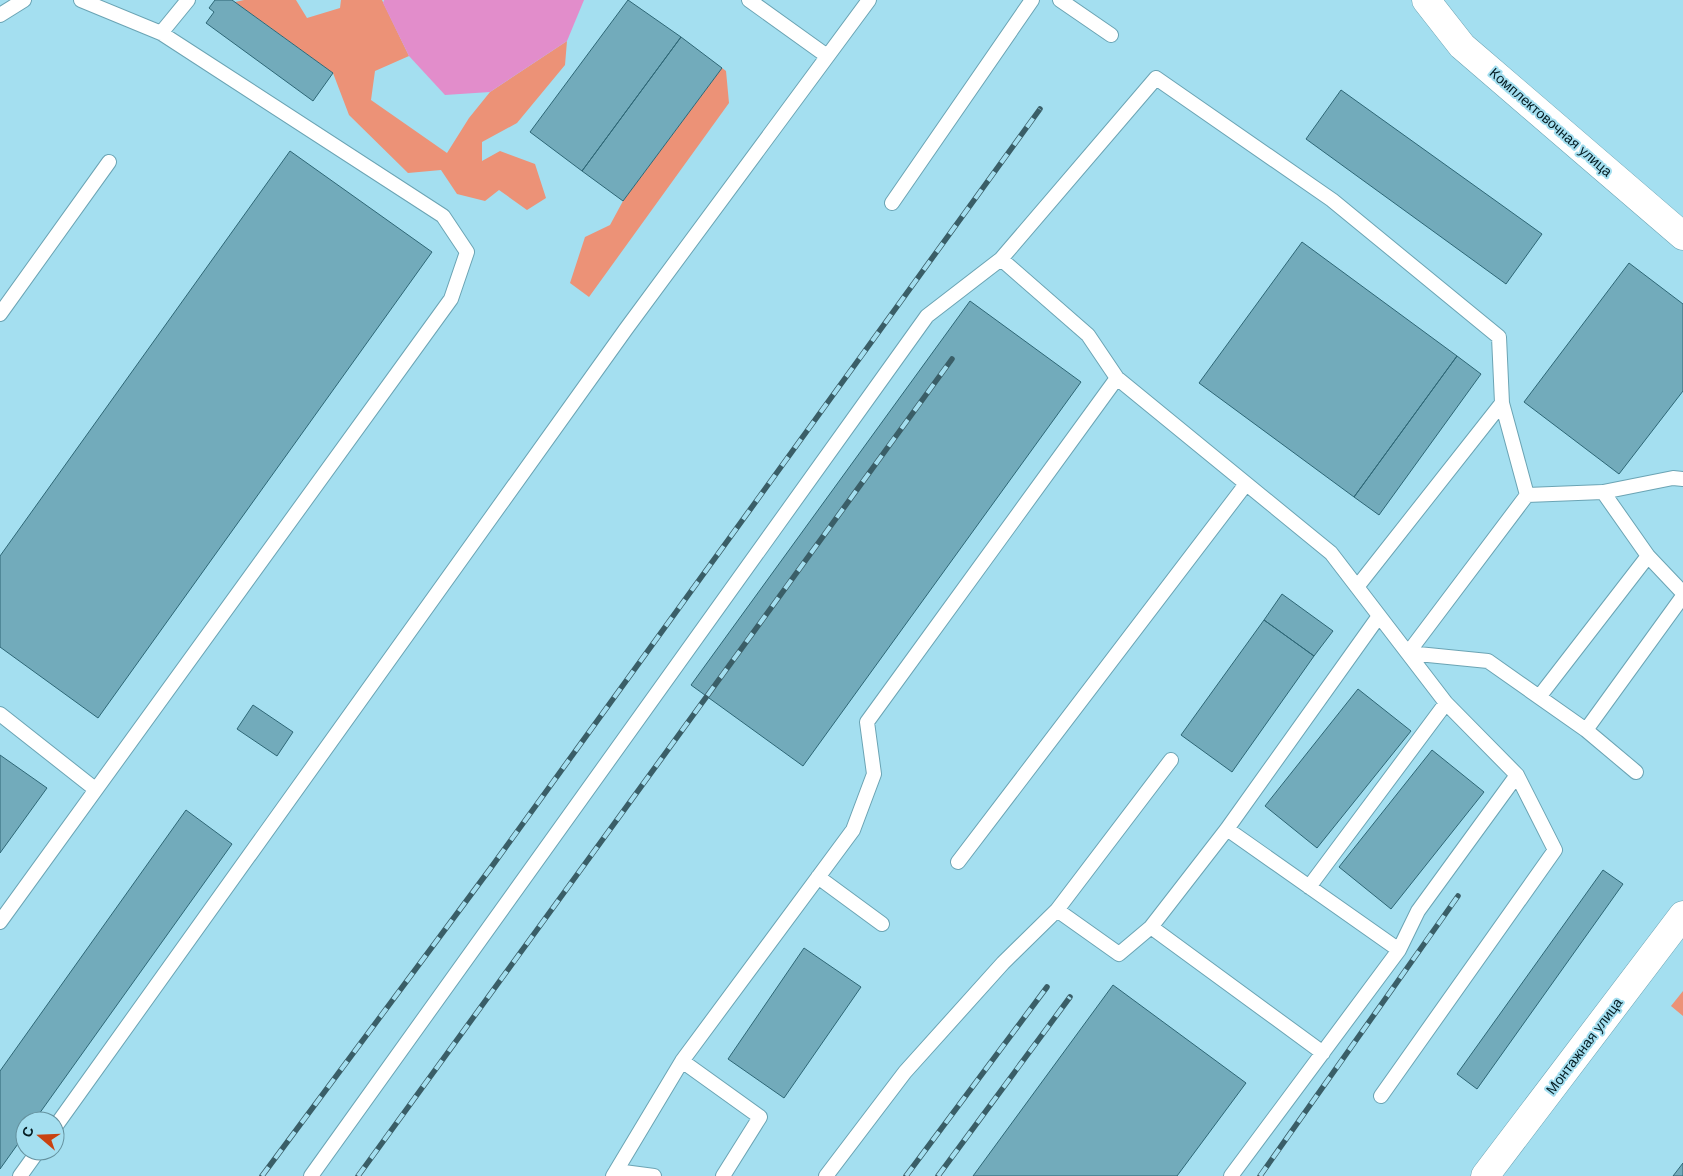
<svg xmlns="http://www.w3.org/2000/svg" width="1683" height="1176" font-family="Arial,sans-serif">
<rect width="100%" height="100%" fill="#a4dff0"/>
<path fill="#ec9277" d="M 244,0 L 296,0 L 307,18 L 340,8 L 341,0 L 382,0 L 409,56 L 375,71 L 371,100 L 447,153 L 469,118 L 490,92 L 567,41 L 565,65 L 517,123 L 482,142 L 482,161 L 500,151 L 535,164 L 546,198 L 527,210 L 499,190 L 485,201 L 457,194 L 441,170 L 408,173 L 349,115 L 333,73 L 235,2 Z
M 722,68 L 726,71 L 729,103 L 589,297 L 570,283 L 585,237 L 610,225 L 623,201 Z
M 1683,991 L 1683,1016 L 1671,1006 Z"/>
<path fill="#e28dcb" d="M 384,0 L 584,0 L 567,41 L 490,92 L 445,95 L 409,56 L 383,3 Z"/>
<path fill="#72abbb" stroke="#2e6776" d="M 215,0 L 232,0 L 333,73 L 313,101 L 206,23 L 214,12 L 209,8 Z
M 628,0 L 681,37 L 582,171 L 530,132 Z
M 681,37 L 722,68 L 623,201 L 582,171 Z
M 1341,90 L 1542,234 L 1506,284 L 1306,139 Z
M 290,151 L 432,252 L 98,718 L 0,647 L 0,556 Z
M 1302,242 L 1457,356 L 1354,497 L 1199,383 Z
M 1629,263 L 1683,304 L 1683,391 L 1619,474 L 1524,402 Z
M 970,301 L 1081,382 L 803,766 L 691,685 Z
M 1457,356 L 1481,374 L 1379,515 L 1354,497 Z
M 1282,594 L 1333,631 L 1314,656 L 1264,620 Z
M 1264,620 L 1314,656 L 1232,772 L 1181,735 Z
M 1358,689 L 1411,731 L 1317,848 L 1265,806 Z
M 253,705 L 293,732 L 277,756 L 237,729 Z
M 1432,750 L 1484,792 L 1391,909 L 1339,867 Z
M 0,755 L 47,788 L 0,853 Z
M 186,810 L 232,844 L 34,1121 L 25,1121 L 25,1134 L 0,1169 L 0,1071 Z
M 1603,870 L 1623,884 L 1477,1089 L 1457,1074 Z
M 804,948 L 861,987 L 784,1098 L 728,1059 Z
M 1113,985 L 1246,1083 L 1177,1176 L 973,1176 Z
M 1683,1163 L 1683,1176 L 1673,1176 Z"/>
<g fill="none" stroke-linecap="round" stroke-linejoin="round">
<defs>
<path id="lane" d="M 749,0 L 827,56
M 1060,0 L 1111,35
M 0,15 L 24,0
M 161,33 L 188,0
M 892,203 L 1032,0
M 1001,259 L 1088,335 L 1117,378 L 1331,553 L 1446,703 L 1517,775 L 1555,850 L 1381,1096
M 0,314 L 109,162
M 1603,492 L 1648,556 L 1683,593
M 1357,587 L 1502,403
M 1408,653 L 1527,495 L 1603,492 L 1673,478 L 1683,479
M 1408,653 L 1488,661 L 1586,730 L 1636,772
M 1539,697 L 1648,556
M 0,714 L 95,789
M 1586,730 L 1683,596
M 1227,829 L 1399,950
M 958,862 L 1246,484
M 818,877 L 882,924
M 1309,887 L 1446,703
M 1057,910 L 1119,954 L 1151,927 L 1227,829 L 1379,616
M 0,922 L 451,299 L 467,252 L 443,216 L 161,33 L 81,0
M 1151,927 L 1323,1053
M 682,1061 L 760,1117 L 723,1176
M 55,1127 L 626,329 L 869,0
M 616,1171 L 654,1176
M 20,1176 L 38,1151
M 311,1176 L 927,316 L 1001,259 L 1156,78 L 1332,200 L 1499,337 L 1502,403 L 1527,495
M 613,1176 L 682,1061 L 853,830 L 874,774 L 867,722 L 1117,378
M 826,1176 L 905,1072 L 1003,963 L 1057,910 L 1171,760
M 1231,1176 L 1399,950 L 1418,911 L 1517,775"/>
<path id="street" d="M 1426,0 L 1462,46 L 1683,236"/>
<path id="secondary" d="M 1485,1176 L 1683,915"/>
</defs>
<use href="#lane" stroke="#6ba4b4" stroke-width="16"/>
<use href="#street" stroke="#6ba4b4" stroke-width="29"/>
<use href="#secondary" stroke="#6ba4b4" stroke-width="29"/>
<use href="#lane" stroke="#fff" stroke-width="14"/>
<use href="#street" stroke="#fff" stroke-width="28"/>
<use href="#secondary" stroke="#fff" stroke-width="28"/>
<defs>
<path id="rail" d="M 262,1176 L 490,869 L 1040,109
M 358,1176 L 952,359
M 906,1176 L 1047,987
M 938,1176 L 1070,997
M 1260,1176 L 1458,896"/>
</defs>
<use href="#rail" stroke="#3a5e67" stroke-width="5.5"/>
<use href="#rail" stroke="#a4dff0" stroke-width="4" stroke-dasharray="11" stroke-linecap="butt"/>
</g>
<g text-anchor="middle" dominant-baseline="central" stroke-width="4" stroke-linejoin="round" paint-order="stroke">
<g font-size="14" fill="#041c22" stroke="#a4dff0">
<text transform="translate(1551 122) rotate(41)">Комплектовочная улица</text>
<text transform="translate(1584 1046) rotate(-53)">Монтажная улица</text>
</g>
</g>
<g transform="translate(40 1136) rotate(289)"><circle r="24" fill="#a4dff0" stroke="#64919e"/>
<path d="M0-4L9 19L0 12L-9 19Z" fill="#c94211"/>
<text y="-8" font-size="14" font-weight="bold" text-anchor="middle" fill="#041c22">С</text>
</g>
</svg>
